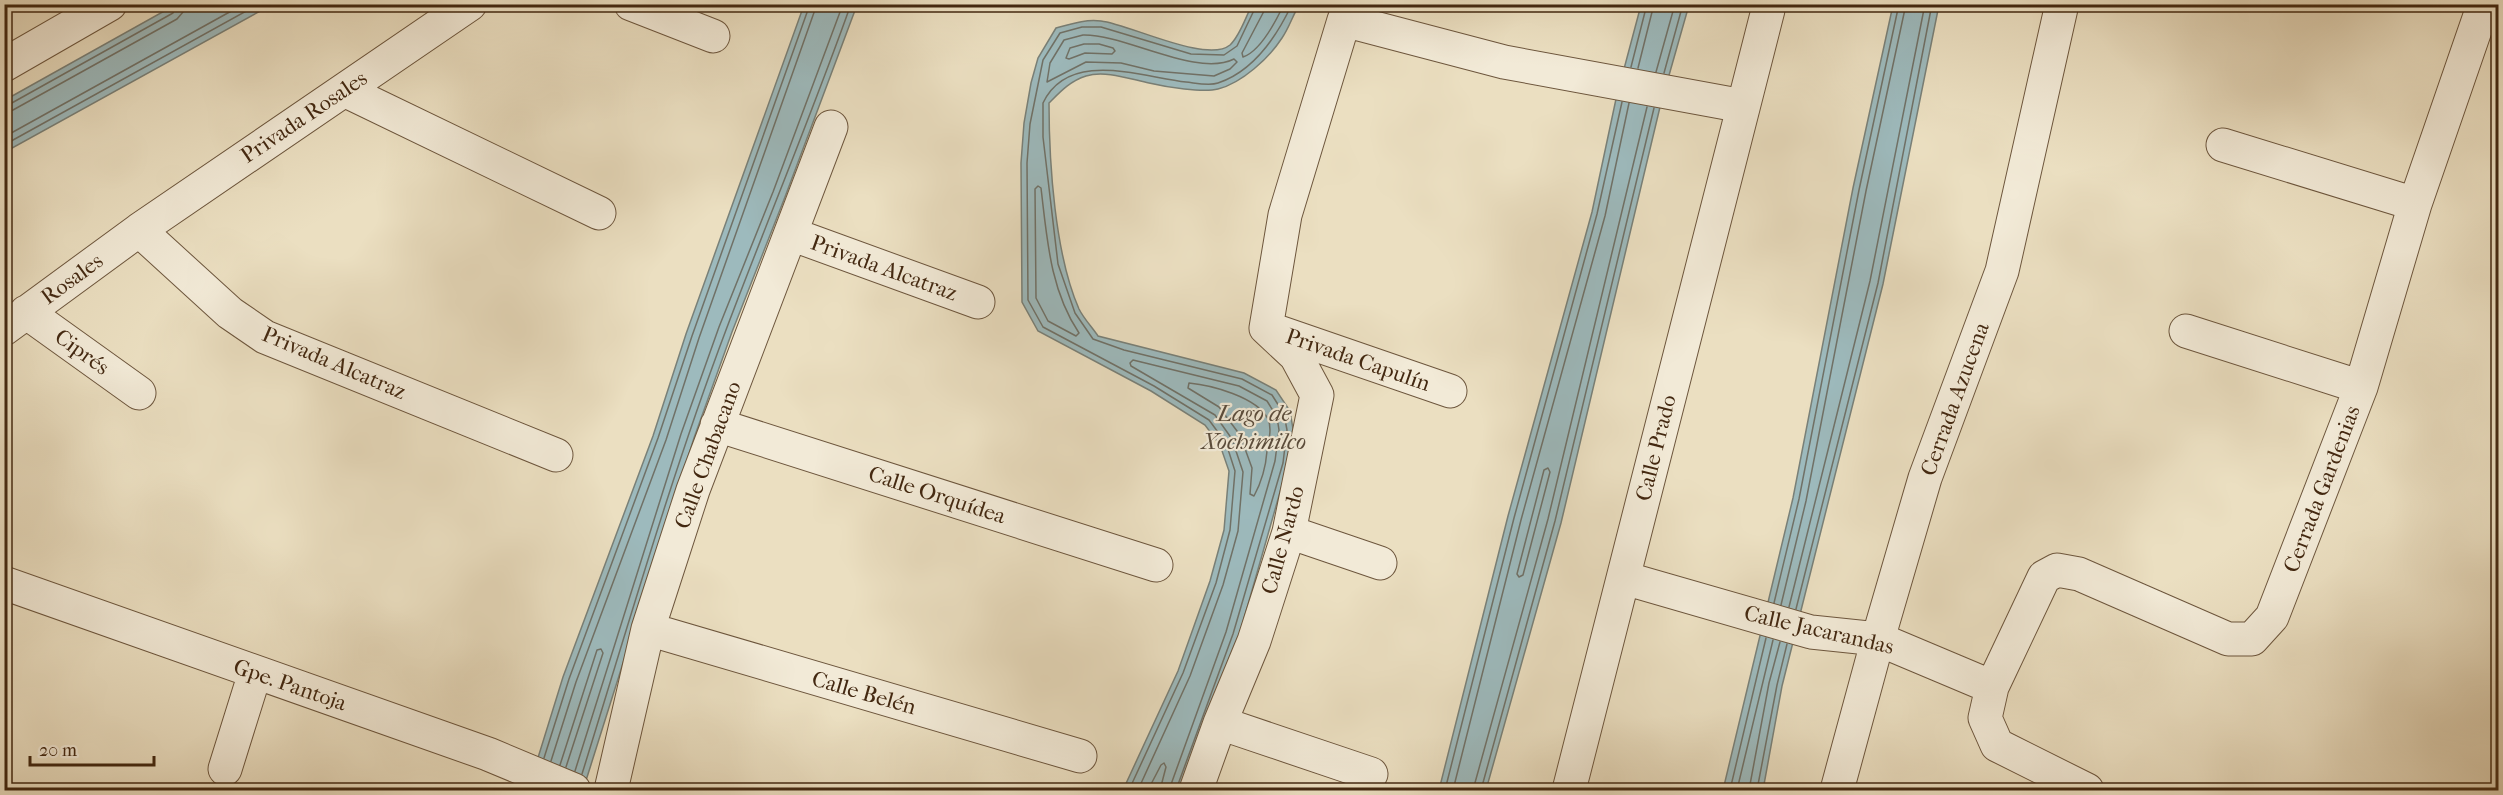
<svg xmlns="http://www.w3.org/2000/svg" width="2503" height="795" font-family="'IM FELL French Canon',serif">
<rect width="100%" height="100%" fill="#ebdfc1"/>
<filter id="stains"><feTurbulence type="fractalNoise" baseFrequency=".00333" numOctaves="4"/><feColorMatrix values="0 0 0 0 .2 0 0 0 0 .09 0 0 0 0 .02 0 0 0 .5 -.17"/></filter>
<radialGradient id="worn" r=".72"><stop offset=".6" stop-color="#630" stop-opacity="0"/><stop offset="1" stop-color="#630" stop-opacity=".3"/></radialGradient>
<path fill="#9dbabd" stroke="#798078" stroke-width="1.5" d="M 175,5 L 271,5 L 5,152 L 5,100 Z
M 804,5 L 857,5 L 785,197 L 732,332 L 694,438 L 583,790 L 528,790 L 563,677 L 653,436 L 686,334 Z
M 1252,5 L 1299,5 C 1293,15 1289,28 1282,38 C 1269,58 1242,83 1218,89 C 1203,93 1166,87 1149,83 C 1130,79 1105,70 1086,76 C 1070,81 1060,92 1049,103 C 1049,163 1055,255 1079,309 C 1084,319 1092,327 1098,336 L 1244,373 L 1276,390 L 1290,411 L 1293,429 L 1288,464 L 1239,636 L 1181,790 L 1123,790 L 1178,671 L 1210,581 L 1224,530 L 1229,471 L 1220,445 L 1205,425 L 1151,391 L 1038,331 L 1022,302 L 1021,163 L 1024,123 L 1031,83 L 1038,58 L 1056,28 C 1071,24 1085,19 1101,21 C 1129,24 1207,64 1230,45 C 1240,36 1246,16 1252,5 Z
M 1641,5 L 1689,5 L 1660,107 L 1561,523 L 1486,790 L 1439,790 L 1508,516 L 1592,212 L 1616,99 Z
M 1893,5 L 1939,5 L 1883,284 L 1782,686 L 1763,790 L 1723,790 L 1793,498 L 1853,188 Z"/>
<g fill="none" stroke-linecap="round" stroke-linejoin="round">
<path stroke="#707167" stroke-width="1.5" d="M 1265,4 L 1263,13 L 1242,53 L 1243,57 C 1261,51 1276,21 1284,4
M 1083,35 C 1125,34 1197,78 1234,59 L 1237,62 L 1230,69 L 1214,76 L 1154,71 L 1121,63 L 1086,62 L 1047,82 L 1050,63 L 1064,40 Z
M 1084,44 L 1099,44 L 1113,48 L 1115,51 L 1112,54 L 1085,53 L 1069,59 L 1066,58 L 1070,48 Z
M 1631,67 L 1647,4
M 1638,68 L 1654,4
M 1656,72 L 1675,4
M 1664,73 L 1683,4
M 4,105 L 10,104 L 173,13 L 177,4
M 4,112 L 13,110 L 177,19 L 183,12 L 184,4
M 4,137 L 244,4
M 4,145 L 259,4
M 1038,186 L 1041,188 C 1047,238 1050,290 1079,333 L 1076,336 L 1048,321 L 1036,298 L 1035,189 Z
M 1189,383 C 1211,385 1257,397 1268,419 C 1272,428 1269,440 1267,451 C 1266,465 1261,483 1254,496 L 1250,494 L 1252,468 L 1240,435 L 1219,407 L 1188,388 Z
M 1548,468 L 1550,472 L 1523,575 L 1519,577 L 1517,574 L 1544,470 Z
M 1774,603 L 1799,499 L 1859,190 L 1899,4
M 1781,605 L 1806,501 L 1866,191 L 1906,4
M 1789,607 L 1870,281 L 1925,4
M 1796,609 L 1878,283 L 1932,4
M 544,758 L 569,679 L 658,438 L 692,336 L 810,4
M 551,761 L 576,682 L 666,440 L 699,338 L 817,4
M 560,765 L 597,650 L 601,649 L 603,653 L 566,767
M 575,771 L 681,434 L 719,327 L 773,192 L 843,4
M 582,774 C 628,626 671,476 726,330 C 767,221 812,114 851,4
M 1129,790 L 1183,673 L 1216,583 L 1230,530 L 1235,471 L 1226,443 L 1209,420 L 1154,386 L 1043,327 L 1028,300 L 1027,163 L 1030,124 L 1043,60 L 1060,33 L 1082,27 L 1101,27 L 1191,54 L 1224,55 L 1237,46 L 1257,4
M 1138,790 L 1190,676 L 1223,585 L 1238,531 L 1243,472 L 1232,439 L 1215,415 L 1131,366 L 1130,363 L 1133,360 L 1239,386 L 1267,401 L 1277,417 L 1279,430 L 1275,461 L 1226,632 L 1169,790
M 1148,790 L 1161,765 L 1164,763 L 1166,767 L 1160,790
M 1176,790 L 1233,634 L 1283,463 L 1287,430 L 1284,414 L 1272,395 L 1242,379 L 1124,350 L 1093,339 L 1075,313 L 1058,264 L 1043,137 L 1043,103 C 1069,49 1141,77 1186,82 C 1196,83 1209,86 1218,83 C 1254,71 1277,36 1292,4
M 1445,790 L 1514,518 L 1597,214 L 1622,102
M 1453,790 L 1521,520 L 1605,216 L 1629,103
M 1473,790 L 1548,519 L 1647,107
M 1481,790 L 1555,521 L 1654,108
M 1730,790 L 1766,638
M 1737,790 L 1773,640
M 1749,790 L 1769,683 L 1780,642
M 1757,790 L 1777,685 L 1787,644"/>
<defs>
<path id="street" d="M 631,4 L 713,36
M 4,65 L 110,4
M 344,90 L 599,213
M 2223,145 L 2415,204
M 139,230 L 230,313 L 265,337 L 556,455
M 791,234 L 978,302
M 26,312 L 139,393
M 4,329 L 139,230 L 470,4
M 1273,330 L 1450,391
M 2186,331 L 2361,387
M 717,425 L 1156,565
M 1289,532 L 1380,563
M 1624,578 L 1811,632 L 1878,639 L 1992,687
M 4,583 L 488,754 L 574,790
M 648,629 L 1080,756
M 1220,723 L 1371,774
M 225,769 L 255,673
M 611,790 L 648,629 L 693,490 L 831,127
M 1196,790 L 1220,723 L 1254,641 L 1289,532 L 1317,395 L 1296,356 L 1266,328 L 1285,215 L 1344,20 L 1504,62 L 1743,106
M 1569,790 L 1768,10
M 1837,790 L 1878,639 L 1925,478 L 2002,271 L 2062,4
M 2087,790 L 1997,745 L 1985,718 L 1992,687 L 2044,577 L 2057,570 L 2079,574 L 2228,639 L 2252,639 L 2272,617 L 2361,387 L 2415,204 L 2484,4"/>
</defs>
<use href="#street" stroke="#6d563d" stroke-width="35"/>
<use href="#street" stroke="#f2ead7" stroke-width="33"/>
</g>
<g text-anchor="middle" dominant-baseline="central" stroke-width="4.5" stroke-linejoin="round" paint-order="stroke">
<g font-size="22" fill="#432811" stroke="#f2ead7">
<text transform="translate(304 117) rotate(-34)">Privada Rosales</text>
<text transform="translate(884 268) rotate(20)">Privada Alcatraz</text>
<text transform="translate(72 279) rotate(-36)">Rosales</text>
<text transform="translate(82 352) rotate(36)">Ciprés</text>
<text transform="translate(1358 360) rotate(19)">Privada Capulín</text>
<text transform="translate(334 363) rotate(23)">Privada Alcatraz</text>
<text transform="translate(1955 399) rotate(-70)">Cerrada Azucena</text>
<text transform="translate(1656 448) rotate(-76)">Calle Prado</text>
<text transform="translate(708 455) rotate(-70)">Calle Chabacano</text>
<text transform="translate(2322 489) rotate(-69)">Cerrada Gardenias</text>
<text transform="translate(937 495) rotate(18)">Calle Orquídea</text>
<text transform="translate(1283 540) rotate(-75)">Calle Nardo</text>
<text transform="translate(1819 630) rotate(13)">Calle Jacarandas</text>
<text transform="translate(290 685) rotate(19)">Gpe. Pantoja</text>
<text transform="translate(864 693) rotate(16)">Calle Belén</text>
</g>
<g font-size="24" font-style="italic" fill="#5a4c3c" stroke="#f2ead7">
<text x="1254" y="413">Lago de<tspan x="1254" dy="28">Xochimilco</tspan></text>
</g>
</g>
<rect width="2503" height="795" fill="none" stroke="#ebdfc1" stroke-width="24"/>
<rect x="6" y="6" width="2491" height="783" fill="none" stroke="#432811" stroke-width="3"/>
<rect x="12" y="12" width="2479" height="771" fill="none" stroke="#432811" stroke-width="1.5"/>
<path d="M30 756v9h124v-9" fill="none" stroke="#432811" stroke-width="3"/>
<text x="39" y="756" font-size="18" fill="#432811" stroke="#f2ead7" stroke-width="4.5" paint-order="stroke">20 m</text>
<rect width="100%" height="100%" filter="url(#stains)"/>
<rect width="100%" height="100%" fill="url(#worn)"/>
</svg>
